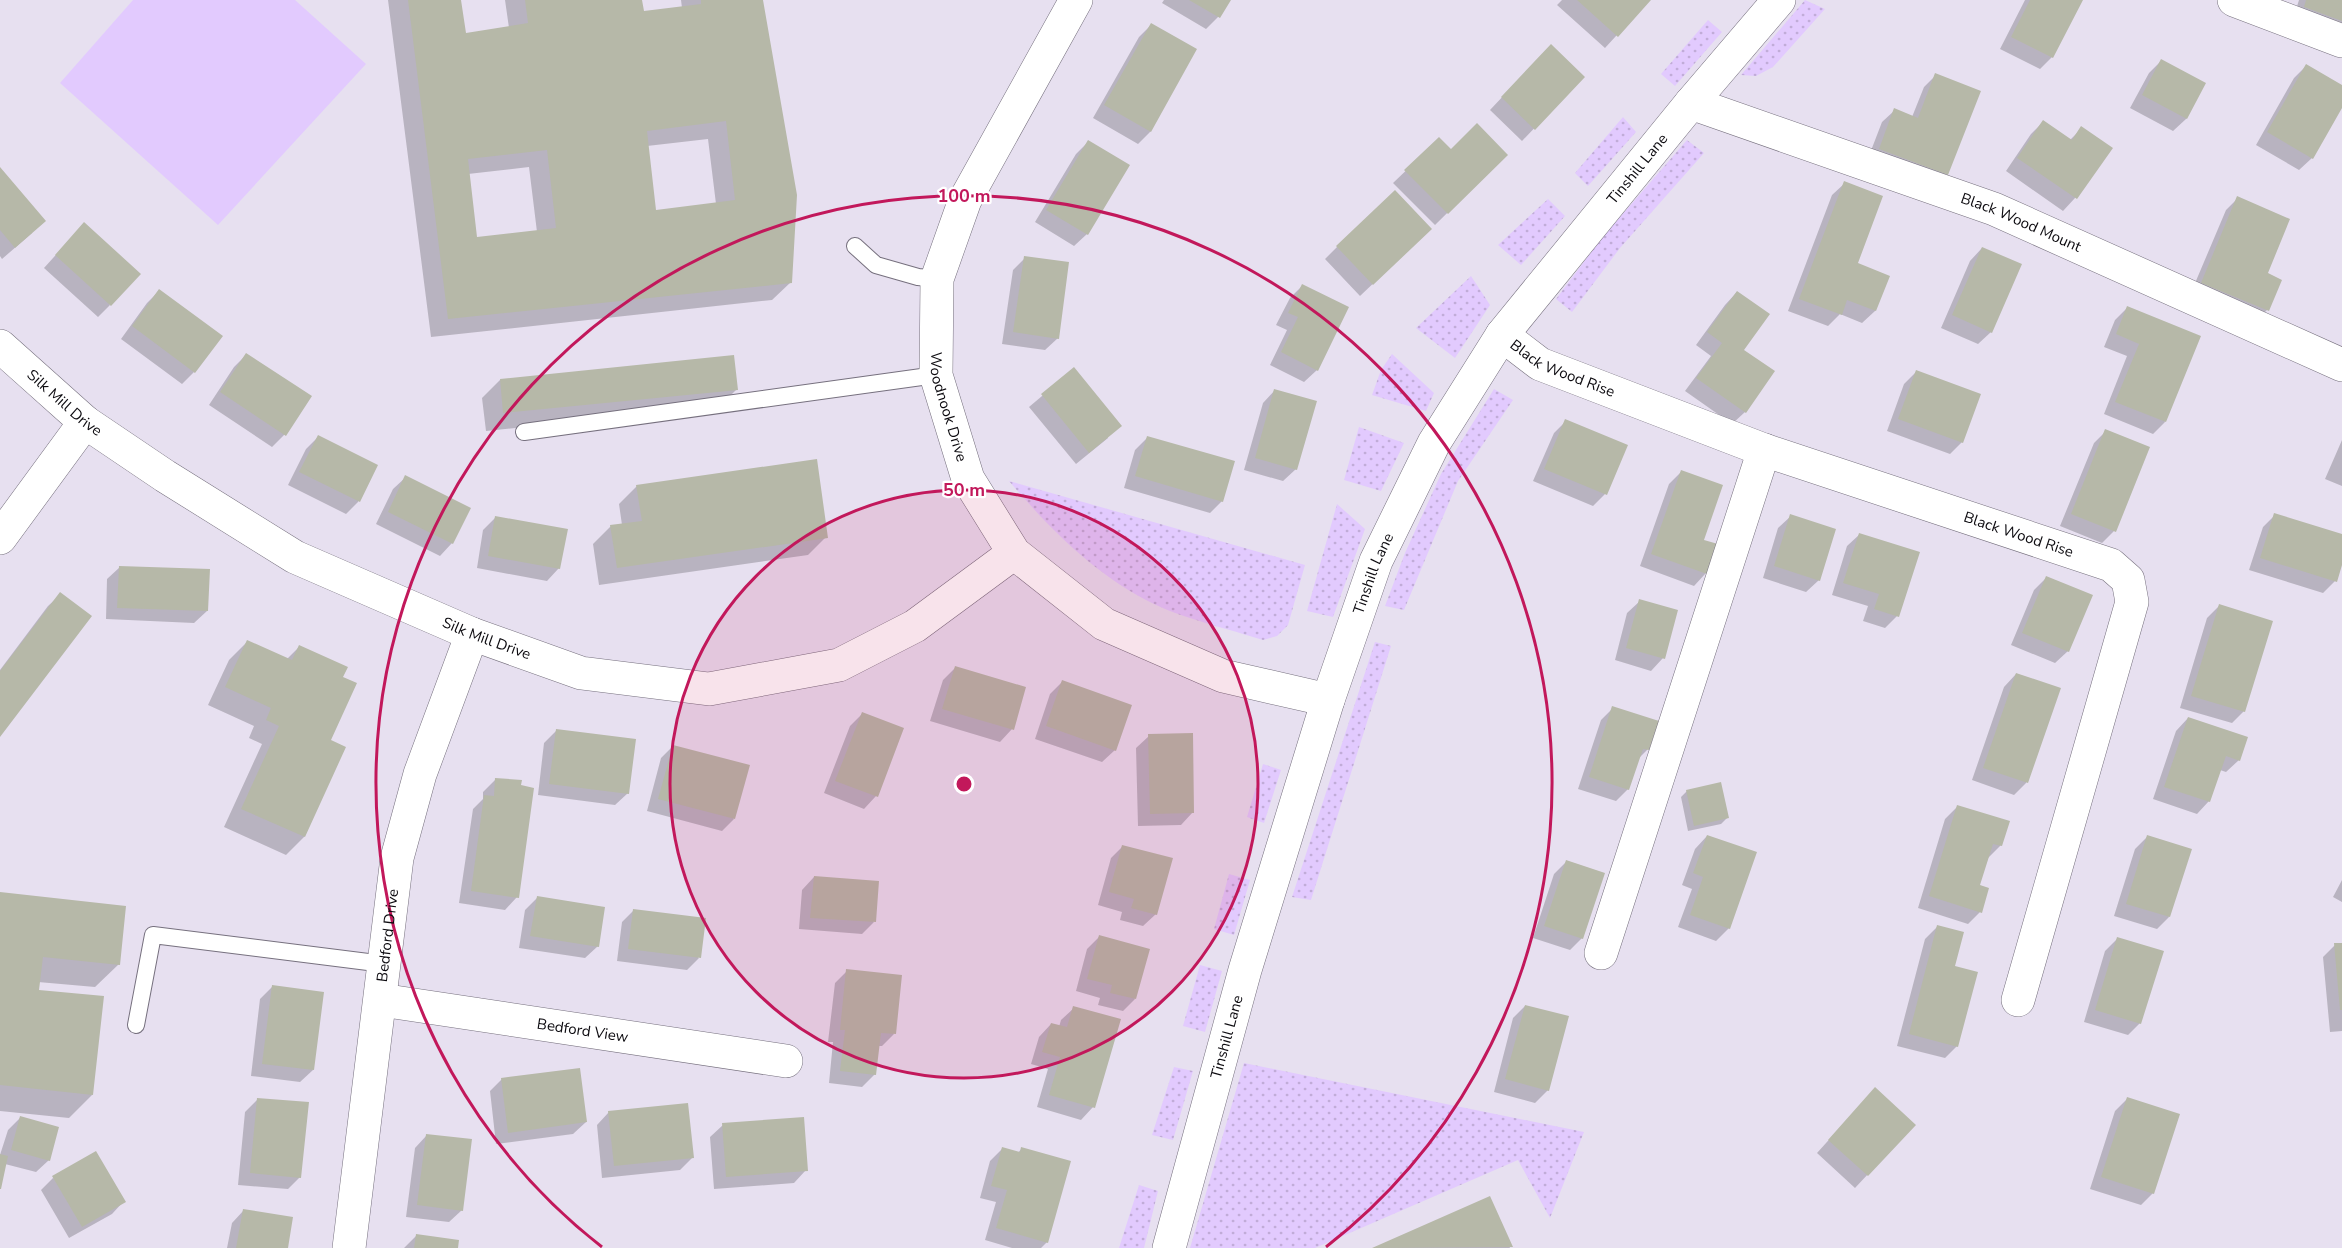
<svg xmlns="http://www.w3.org/2000/svg" width="2342" height="1248" font-family="'Nunito Sans',sans-serif">
<defs>
<pattern id="grass-dots" width="8" height="8" patternUnits="userSpaceOnUse" patternTransform="scale(1.5)"><rect width="8" height="8" fill="#e2cafe"/><path d="M2 2h.1M6 6h.1" fill="none" stroke="#c1acd8" stroke-width="1.8" stroke-linecap="round"/></pattern>
</defs>
<rect width="100%" height="100%" fill="#e7e0f0"/>
<path fill="url(#grass-dots)" d="M 1805,0 L 1825,9 L 1773,67 L 1756,76 L 1741,75 Z
M 1708,20 L 1722,32 L 1675,86 L 1661,74 Z
M 1623,117 L 1636,132 L 1588,186 L 1575,173 Z
M 1687,140 L 1704,153 L 1620,248 L 1572,312 L 1556,299 L 1602,238 Z
M 1548,199 L 1565,216 L 1521,265 L 1498,245 Z
M 1471,276 L 1490,305 L 1455,358 L 1416,328 Z
M 1392,354 L 1434,393 L 1426,411 L 1372,395 L 1381,370 Z
M 1494,389 L 1513,400 L 1458,481 L 1404,610 L 1385,606 L 1405,553 L 1441,474 Z
M 1359,427 L 1404,443 L 1381,491 L 1344,480 Z
M 1009,481 L 1305,565 L 1288,625 L 1277,636 L 1263,640 C 1229,629 1185,619 1154,604 C 1095,575 1051,530 1009,481 Z
M 1337,504 L 1365,529 L 1333,617 L 1307,611 Z
M 1375,642 L 1391,646 L 1311,900 L 1292,897 Z
M 1263,764 L 1281,770 L 1264,823 L 1247,817 Z
M 1229,874 L 1250,880 L 1234,935 L 1214,929 Z
M 1200,965 L 1222,971 L 1205,1032 L 1183,1026 Z
M 1244,1063 L 1584,1132 L 1550,1218 L 1518,1160 L 1315,1248 L 1190,1248 Z
M 1174,1067 L 1193,1071 L 1173,1140 L 1152,1135 Z
M 1139,1185 L 1158,1191 L 1144,1248 L 1119,1248 Z"/>
<path fill="#e2cafe" d="M 133,0 L 295,0 L 366,64 L 218,225 L 60,83 Z"/>
<path fill="#0003" fill-rule="evenodd" d="M 388,0 L 460,0 L 464,34 L 509,28 L 505,0 L 640,0 L 642,13 L 682,8 L 681,0 L 762,0 L 791,282 L 772,300 L 431,337 ZM 708,139 L 716,204 L 655,211 L 647,146 ZM 529,167 L 537,232 L 476,239 L 468,174 Z
M 1164,0 L 1229,0 L 1218,17 L 1206,29 L 1162,3 Z
M 1562,0 L 1649,0 L 1605,48 L 1557,5 Z
M 2025,0 L 2081,0 L 2052,57 L 2040,69 L 2000,49 Z
M 2299,0 L 2342,0 L 2342,33 L 2293,19 Z
M 1151,25 L 1195,50 L 1150,132 L 1138,144 L 1093,118 L 1139,37 Z
M 1539,58 L 1583,77 L 1522,141 L 1490,110 Z
M 2161,61 L 2204,83 L 2186,119 L 2173,131 L 2130,108 L 2149,73 Z
M 2306,66 L 2342,87 L 2342,105 L 2312,158 L 2299,170 L 2256,145 L 2294,78 Z
M 1936,75 L 1979,91 L 1946,175 L 1934,187 L 1867,161 L 1882,122 L 1895,110 L 1912,117 L 1924,87 Z
M 2043,122 L 2070,140 L 2082,128 L 2111,148 L 2075,198 L 2063,211 L 2006,171 L 2031,134 Z
M 1439,139 L 1451,152 L 1506,155 L 1435,225 L 1393,183 Z
M 1088,142 L 1128,166 L 1087,234 L 1074,246 L 1035,222 L 1076,154 Z
M 0,170 L 32,233 L 2,259 L 0,256 Z
M 1845,183 L 1856,264 L 1888,277 L 1875,311 L 1862,323 L 1840,314 L 1828,326 L 1788,311 L 1832,195 Z
M 2238,198 L 2266,274 L 2267,310 L 2255,322 L 2190,295 L 2226,210 Z
M 72,237 L 110,305 L 98,317 L 44,268 Z
M 1418,241 L 1360,296 L 1325,259 L 1337,247 Z
M 1982,248 L 1991,332 L 1978,344 L 1941,328 L 1970,261 Z
M 1025,258 L 1058,338 L 1045,350 L 1002,344 L 1013,270 Z
M 1302,286 L 1317,370 L 1304,382 L 1270,365 L 1287,330 L 1276,325 L 1290,298 Z
M 159,291 L 194,372 L 182,384 L 121,339 L 147,303 Z
M 1737,292 L 1745,412 L 1732,424 L 1685,391 L 1711,356 L 1696,345 L 1725,305 Z
M 2127,308 L 2165,422 L 2153,434 L 2104,414 L 2127,356 L 2104,347 L 2115,320 Z
M 246,355 L 310,397 L 284,435 L 272,447 L 209,405 L 234,367 Z
M 1074,369 L 1108,438 L 1076,464 L 1029,407 Z
M 1916,372 L 1962,442 L 1950,454 L 1887,431 L 1904,384 Z
M 500,380 L 736,390 L 718,408 L 486,431 L 482,398 Z
M 1275,390 L 1296,469 L 1283,481 L 1244,470 L 1263,403 Z
M 1566,421 L 1605,494 L 1593,506 L 1533,481 L 1554,433 Z
M 2106,431 L 2114,531 L 2102,543 L 2060,526 L 2094,443 Z
M 318,437 L 376,466 L 358,502 L 346,514 L 288,485 L 306,449 Z
M 1147,438 L 1222,501 L 1210,513 L 1124,488 L 1135,450 Z
M 2342,440 L 2342,486 L 2325,479 Z
M 1681,472 L 1702,541 L 1706,573 L 1694,586 L 1640,566 L 1669,484 Z
M 406,477 L 469,509 L 452,543 L 440,556 L 376,524 L 393,489 Z
M 637,486 L 826,537 L 808,555 L 599,585 L 593,544 L 611,526 L 622,525 L 619,504 Z
M 2275,515 L 2342,536 L 2342,561 L 2335,581 L 2323,593 L 2249,570 L 2263,527 Z
M 1791,516 L 1819,580 L 1806,592 L 1763,578 L 1778,528 Z
M 495,518 L 559,568 L 547,581 L 477,568 L 483,530 Z
M 1860,534 L 1897,616 L 1885,628 L 1863,621 L 1868,606 L 1832,595 L 1847,546 Z
M 120,567 L 207,611 L 194,623 L 106,619 L 107,579 Z
M 2046,578 L 2068,651 L 2055,663 L 2011,645 L 2034,590 Z
M 61,594 L 0,734 L 0,670 L 48,606 Z
M 1640,601 L 1663,658 L 1651,671 L 1615,660 L 1627,613 Z
M 2219,606 L 2244,711 L 2232,723 L 2180,708 L 2207,618 Z
M 247,642 L 287,659 L 299,647 L 341,677 L 329,741 L 304,837 L 286,855 L 224,827 L 262,744 L 249,738 L 254,726 L 208,705 L 229,660 Z
M 955,668 L 1012,729 L 1000,742 L 930,721 L 943,680 Z
M 2016,674 L 2059,689 L 2026,783 L 2014,795 L 1972,780 L 2004,687 Z
M 1062,682 L 1115,750 L 1102,762 L 1035,739 L 1050,694 Z
M 1613,708 L 1648,749 L 1638,759 L 1628,789 L 1616,801 L 1578,789 L 1601,720 Z
M 862,714 L 876,796 L 864,809 L 824,793 L 850,726 Z
M 2188,718 L 2239,760 L 2226,772 L 2220,770 L 2209,801 L 2197,814 L 2153,799 L 2176,731 Z
M 556,731 L 628,793 L 615,805 L 538,795 L 544,743 Z
M 1149,736 L 1193,812 L 1181,825 L 1138,826 L 1136,748 Z
M 673,746 L 734,819 L 722,831 L 647,811 L 661,758 Z
M 495,780 L 517,897 L 505,910 L 459,903 L 473,809 L 483,799 L 483,792 Z
M 1687,791 L 1727,818 L 1721,824 L 1688,831 L 1681,797 Z
M 1958,806 L 2001,845 L 1988,858 L 1978,886 L 1980,912 L 1968,924 L 1918,908 L 1945,819 Z
M 1707,836 L 1729,928 L 1716,941 L 1678,927 L 1692,889 L 1682,885 L 1695,849 Z
M 2147,837 L 2169,917 L 2157,929 L 2114,916 L 2135,849 Z
M 1123,846 L 1156,914 L 1143,926 L 1120,920 L 1122,912 L 1098,905 L 1111,858 Z
M 1567,861 L 1582,938 L 1570,950 L 1533,938 L 1554,874 Z
M 814,877 L 874,922 L 862,934 L 799,929 L 802,890 Z
M 2342,880 L 2342,902 L 2333,897 Z
M 0,894 L 119,964 L 95,987 L 38,982 L 37,991 L 92,1095 L 69,1118 L 0,1111 Z
M 537,898 L 598,946 L 585,958 L 519,948 L 525,910 Z
M 634,910 L 699,958 L 687,970 L 617,961 L 622,922 Z
M 1937,927 L 1953,967 L 1957,1046 L 1945,1058 L 1897,1046 L 1925,939 Z
M 1099,937 L 1135,999 L 1123,1011 L 1098,1005 L 1100,998 L 1076,991 L 1087,949 Z
M 2117,939 L 2140,1023 L 2128,1035 L 2084,1022 L 2105,951 Z
M 2342,944 L 2342,1031 L 2330,1032 L 2323,957 L 2335,945 Z
M 847,971 L 894,1034 L 882,1046 L 878,1046 L 875,1074 L 862,1087 L 829,1083 L 833,1042 L 828,1042 L 835,983 Z
M 272,987 L 313,1070 L 300,1082 L 251,1076 L 260,999 Z
M 1525,1006 L 1548,1090 L 1535,1103 L 1494,1092 L 1513,1018 Z
M 1074,1008 L 1093,1107 L 1081,1120 L 1037,1107 L 1048,1069 L 1031,1064 L 1039,1037 L 1051,1024 L 1059,1027 L 1061,1020 Z
M 502,1079 L 586,1122 L 573,1134 L 496,1144 L 490,1091 Z
M 258,1099 L 300,1177 L 288,1189 L 238,1185 L 245,1112 Z
M 2127,1099 L 2153,1193 L 2141,1205 L 2090,1189 L 2115,1111 Z
M 1863,1102 L 1914,1125 L 1855,1188 L 1817,1153 Z
M 609,1112 L 692,1158 L 680,1170 L 602,1178 L 597,1125 Z
M 20,1118 L 49,1160 L 36,1172 L 5,1164 L 0,1186 L 0,1155 L 8,1130 Z
M 723,1125 L 806,1170 L 794,1183 L 714,1189 L 710,1137 Z
M 427,1135 L 462,1210 L 449,1222 L 406,1217 L 415,1148 Z
M 1003,1148 L 1018,1153 L 1022,1148 L 1047,1242 L 1041,1248 L 1012,1248 L 985,1240 L 996,1202 L 980,1198 L 990,1161 Z
M 53,1178 L 124,1201 L 112,1214 L 69,1238 L 41,1190 Z
M 1490,1198 L 1510,1248 L 1375,1248 Z
M 244,1210 L 286,1248 L 227,1248 L 232,1223 Z
M 417,1235 L 457,1248 L 404,1248 Z"/>
<path fill="#b6b8a8" fill-rule="evenodd" d="M 408,0 L 461,0 L 466,33 L 528,23 L 525,0 L 642,0 L 644,11 L 701,4 L 701,0 L 763,0 L 797,195 L 792,283 L 448,319 ZM 726,121 L 735,200 L 656,210 L 647,131 ZM 547,150 L 556,228 L 477,237 L 468,159 Z
M 1189,0 L 1231,0 L 1220,18 Z
M 1577,0 L 1651,0 L 1618,37 Z
M 2030,0 L 2083,0 L 2053,58 L 2011,37 Z
M 2306,0 L 2342,0 L 2342,21 L 2304,7 Z
M 1151,23 L 1197,49 L 1151,132 L 1104,105 Z
M 1551,44 L 1585,77 L 1535,130 L 1501,97 Z
M 2161,59 L 2206,83 L 2187,119 L 2142,95 Z
M 2306,64 L 2342,85 L 2342,108 L 2313,159 L 2267,132 Z
M 1935,73 L 1981,91 L 1948,175 L 1879,149 L 1894,108 L 1918,118 Z
M 2043,120 L 2072,140 L 2081,126 L 2113,148 L 2077,199 L 2017,158 Z
M 1477,123 L 1508,155 L 1448,214 L 1404,170 L 1439,137 L 1451,149 Z
M 1088,140 L 1130,165 L 1088,235 L 1046,210 Z
M 0,167 L 46,221 L 15,248 L 0,230 Z
M 1844,181 L 1883,196 L 1858,263 L 1890,276 L 1876,311 L 1847,300 L 1842,315 L 1799,299 Z
M 1395,190 L 1432,229 L 1373,285 L 1336,246 Z
M 2237,196 L 2290,219 L 2268,273 L 2282,280 L 2269,311 L 2201,283 Z
M 84,222 L 141,274 L 111,306 L 55,255 Z
M 1982,247 L 2022,264 L 1992,333 L 1952,315 Z
M 1024,256 L 1069,262 L 1059,339 L 1013,332 Z
M 1302,284 L 1349,307 L 1318,371 L 1281,352 L 1298,317 L 1288,313 Z
M 159,289 L 223,336 L 195,373 L 132,326 Z
M 1737,291 L 1770,314 L 1744,350 L 1775,371 L 1746,413 L 1696,378 L 1722,343 L 1707,332 Z
M 2127,306 L 2201,336 L 2166,422 L 2115,402 L 2139,344 L 2116,334 Z
M 246,353 L 312,396 L 286,436 L 220,392 Z
M 734,355 L 738,390 L 503,413 L 500,379 Z
M 1074,367 L 1122,426 L 1089,453 L 1041,394 Z
M 1916,370 L 1981,394 L 1963,443 L 1898,419 Z
M 1274,389 L 1317,401 L 1297,470 L 1255,458 Z
M 1565,419 L 1628,445 L 1607,495 L 1544,469 Z
M 2105,429 L 2150,447 L 2116,532 L 2071,514 Z
M 318,435 L 378,465 L 360,502 L 299,472 Z
M 1147,436 L 1235,461 L 1223,502 L 1135,476 Z
M 817,459 L 828,538 L 617,568 L 610,525 L 642,521 L 636,485 Z
M 1681,470 L 1723,485 L 1704,540 L 1718,544 L 1707,574 L 1651,554 Z
M 405,475 L 471,508 L 453,544 L 388,512 Z
M 2274,513 L 2342,534 L 2342,565 L 2337,582 L 2260,558 Z
M 1790,514 L 1836,529 L 1820,581 L 1774,566 Z
M 495,516 L 568,529 L 560,569 L 488,556 Z
M 1859,533 L 1920,552 L 1899,617 L 1874,609 L 1879,594 L 1843,583 Z
M 119,566 L 210,569 L 208,611 L 117,608 Z
M 2046,576 L 2093,595 L 2069,652 L 2022,633 Z
M 60,592 L 92,616 L 0,737 L 0,671 Z
M 1639,599 L 1678,610 L 1665,659 L 1626,648 Z
M 2219,604 L 2273,621 L 2245,712 L 2191,696 Z
M 247,640 L 292,660 L 299,645 L 348,667 L 343,677 L 357,683 L 331,740 L 346,747 L 305,837 L 241,809 L 279,726 L 266,720 L 271,708 L 225,687 Z
M 955,666 L 1026,687 L 1014,730 L 942,709 Z
M 2016,673 L 2061,688 L 2028,783 L 1983,768 Z
M 1062,680 L 1132,705 L 1116,751 L 1046,726 Z
M 1612,706 L 1659,721 L 1649,750 L 1643,749 L 1629,790 L 1589,777 Z
M 862,712 L 904,728 L 878,797 L 835,781 Z
M 2188,717 L 2248,737 L 2240,761 L 2226,756 L 2210,802 L 2164,787 Z
M 556,729 L 636,739 L 629,794 L 549,784 Z
M 1193,733 L 1194,813 L 1150,814 L 1148,734 Z
M 673,745 L 750,765 L 735,819 L 658,799 Z
M 495,778 L 522,780 L 521,785 L 534,788 L 519,898 L 471,891 L 484,795 L 494,796 Z
M 1721,782 L 1729,818 L 1694,826 L 1686,790 Z
M 1957,805 L 2010,821 L 2002,846 L 1993,844 L 1986,866 L 1980,885 L 1989,888 L 1982,913 L 1929,896 Z
M 1707,835 L 1757,852 L 1730,929 L 1690,915 L 1703,877 L 1693,873 Z
M 2147,835 L 2192,849 L 2170,917 L 2126,904 Z
M 1122,845 L 1173,858 L 1157,915 L 1131,908 L 1134,899 L 1109,892 Z
M 1566,860 L 1605,873 L 1583,939 L 1544,926 Z
M 814,876 L 879,881 L 876,922 L 810,918 Z
M 0,892 L 126,906 L 120,965 L 43,957 L 39,990 L 104,996 L 93,1095 L 0,1085 Z
M 537,896 L 605,907 L 599,947 L 530,936 Z
M 633,909 L 706,918 L 701,958 L 628,949 Z
M 1937,925 L 1964,932 L 1955,966 L 1978,972 L 1958,1047 L 1909,1034 Z
M 1099,935 L 1150,949 L 1136,999 L 1110,993 L 1112,985 L 1087,979 Z
M 2117,937 L 2164,951 L 2141,1024 L 2095,1010 Z
M 2334,943 L 2342,943 L 2342,1010 L 2340,1010 Z
M 846,969 L 902,975 L 896,1034 L 881,1033 L 876,1075 L 840,1071 L 845,1030 L 840,1030 Z
M 272,985 L 324,992 L 314,1070 L 262,1064 Z
M 1525,1005 L 1569,1016 L 1549,1091 L 1505,1079 Z
M 1073,1006 L 1121,1019 L 1095,1108 L 1049,1095 L 1060,1057 L 1042,1052 L 1051,1023 L 1067,1027 Z
M 580,1068 L 587,1122 L 508,1133 L 501,1078 Z
M 1875,1087 L 1916,1125 L 1868,1176 L 1828,1140 Z
M 2127,1097 L 2180,1114 L 2154,1194 L 2101,1177 Z
M 257,1098 L 309,1102 L 301,1178 L 250,1173 Z
M 688,1103 L 694,1158 L 614,1166 L 608,1111 Z
M 20,1116 L 59,1127 L 50,1161 L 11,1150 Z
M 804,1117 L 808,1171 L 726,1177 L 722,1123 Z
M 426,1134 L 472,1139 L 463,1211 L 417,1205 Z
M 1002,1147 L 1020,1152 L 1021,1147 L 1071,1161 L 1048,1243 L 996,1228 L 1007,1190 L 991,1186 Z
M 96,1151 L 126,1202 L 82,1227 L 52,1176 Z
M 0,1154 L 8,1156 L 1,1189 L 0,1189 Z
M 1490,1196 L 1513,1247 L 1372,1248 Z
M 243,1209 L 293,1217 L 288,1248 L 236,1248 Z
M 416,1234 L 459,1240 L 458,1248 L 414,1248 Z"/>
<g fill="none" stroke-linecap="round" stroke-linejoin="round">
<defs>
<path id="lane" d="M 855,246 L 876,265 L 918,277 L 937,279
M 524,432 L 936,375
M 136,1025 L 153,935 L 384,964"/>
<g id="street">
<path id="s1" d="M 1076,0 L 965,200 L 937,279 L 936,375 L 968,479 L 1014,553 L 1104,624 L 1223,676 L 1328,700"/>
<path d="M 2234,0 L 2342,41"/>
<path id="s2" d="M 1691,103 L 1994,209 L 2342,365"/>
<path id="s3" d="M 1502,335 L 1540,364 L 1764,450 L 2111,565 L 2128,580 L 2132,602 L 2018,1000"/>
<path id="s4" d="M 0,346 L 85,422 L 165,476 L 295,557 L 472,634 L 581,673 L 709,689 L 839,665 L 915,626 L 1014,553"/>
<path d="M 0,538 L 85,422"/>
<path d="M 1601,953 L 1764,450"/>
<path id="s5" d="M 381,1000 L 786,1061"/>
<path id="s6" d="M 349,1248 L 397,858 L 420,774 L 472,634"/>
<path id="s7" d="M 1169,1248 L 1245,970 L 1328,700 L 1376,561 L 1434,443 L 1502,335 L 1691,103 L 1779,0"/>
</g>
</defs>
<use href="#lane" stroke="#76707e" stroke-width="18"/>
<use href="#street" stroke="#76707e" stroke-width="34"/>
<use href="#lane" stroke="#fff" stroke-width="16"/>
<use href="#street" stroke="#fff" stroke-width="33"/>
</g>
<circle cx="964" cy="784" r="294" fill="#c2185b" fill-opacity=".12"/>
<g fill="none" stroke="#c2185b" stroke-width="3">
<circle cx="964" cy="784" r="294"/>
<path d="M602 1247A588 588 0 1 1 1326 1247"/>
</g>
<g text-anchor="middle" dominant-baseline="central" stroke-width="4.5" stroke-linejoin="round" paint-order="stroke">
<g font-size="15" fill="#0c0a0f" stroke="#fff">
<text stroke="none"><textPath href="#s7" startOffset="1191">Tinshill Lane</textPath></text>
<text stroke="none"><textPath href="#s2" startOffset="351">Black Wood Mount</textPath></text>
<text stroke="none"><textPath href="#s3" startOffset="70">Black Wood Rise</textPath></text>
<text stroke="none"><textPath href="#s4" startOffset="86">Silk Mill Drive</textPath></text>
<text stroke="none"><textPath href="#s1" startOffset="442">Woodnook Drive</textPath></text>
<text stroke="none"><textPath href="#s3" startOffset="556">Black Wood Rise</textPath></text>
<text stroke="none"><textPath href="#s7" startOffset="705">Tinshill Lane</textPath></text>
<text stroke="none"><textPath href="#s4" startOffset="572">Silk Mill Drive</textPath></text>
<text stroke="none"><textPath href="#s6" startOffset="315">Bedford Drive</textPath></text>
<text stroke="none"><textPath href="#s5" startOffset="204">Bedford View</textPath></text>
<text stroke="none"><textPath href="#s7" startOffset="219">Tinshill Lane</textPath></text>
</g>
</g>
<circle cx="964" cy="784" r="9" fill="#c2185b" stroke="#fff" stroke-width="3"/>
<g font-size="18" text-anchor="middle" font-weight="bold" fill="#c2185b" stroke="#fff" stroke-width="4.5" stroke-linejoin="round" paint-order="stroke">
<text x="964" y="202">100 m</text>
<text x="964" y="496">50 m</text>
</g>
</svg>
